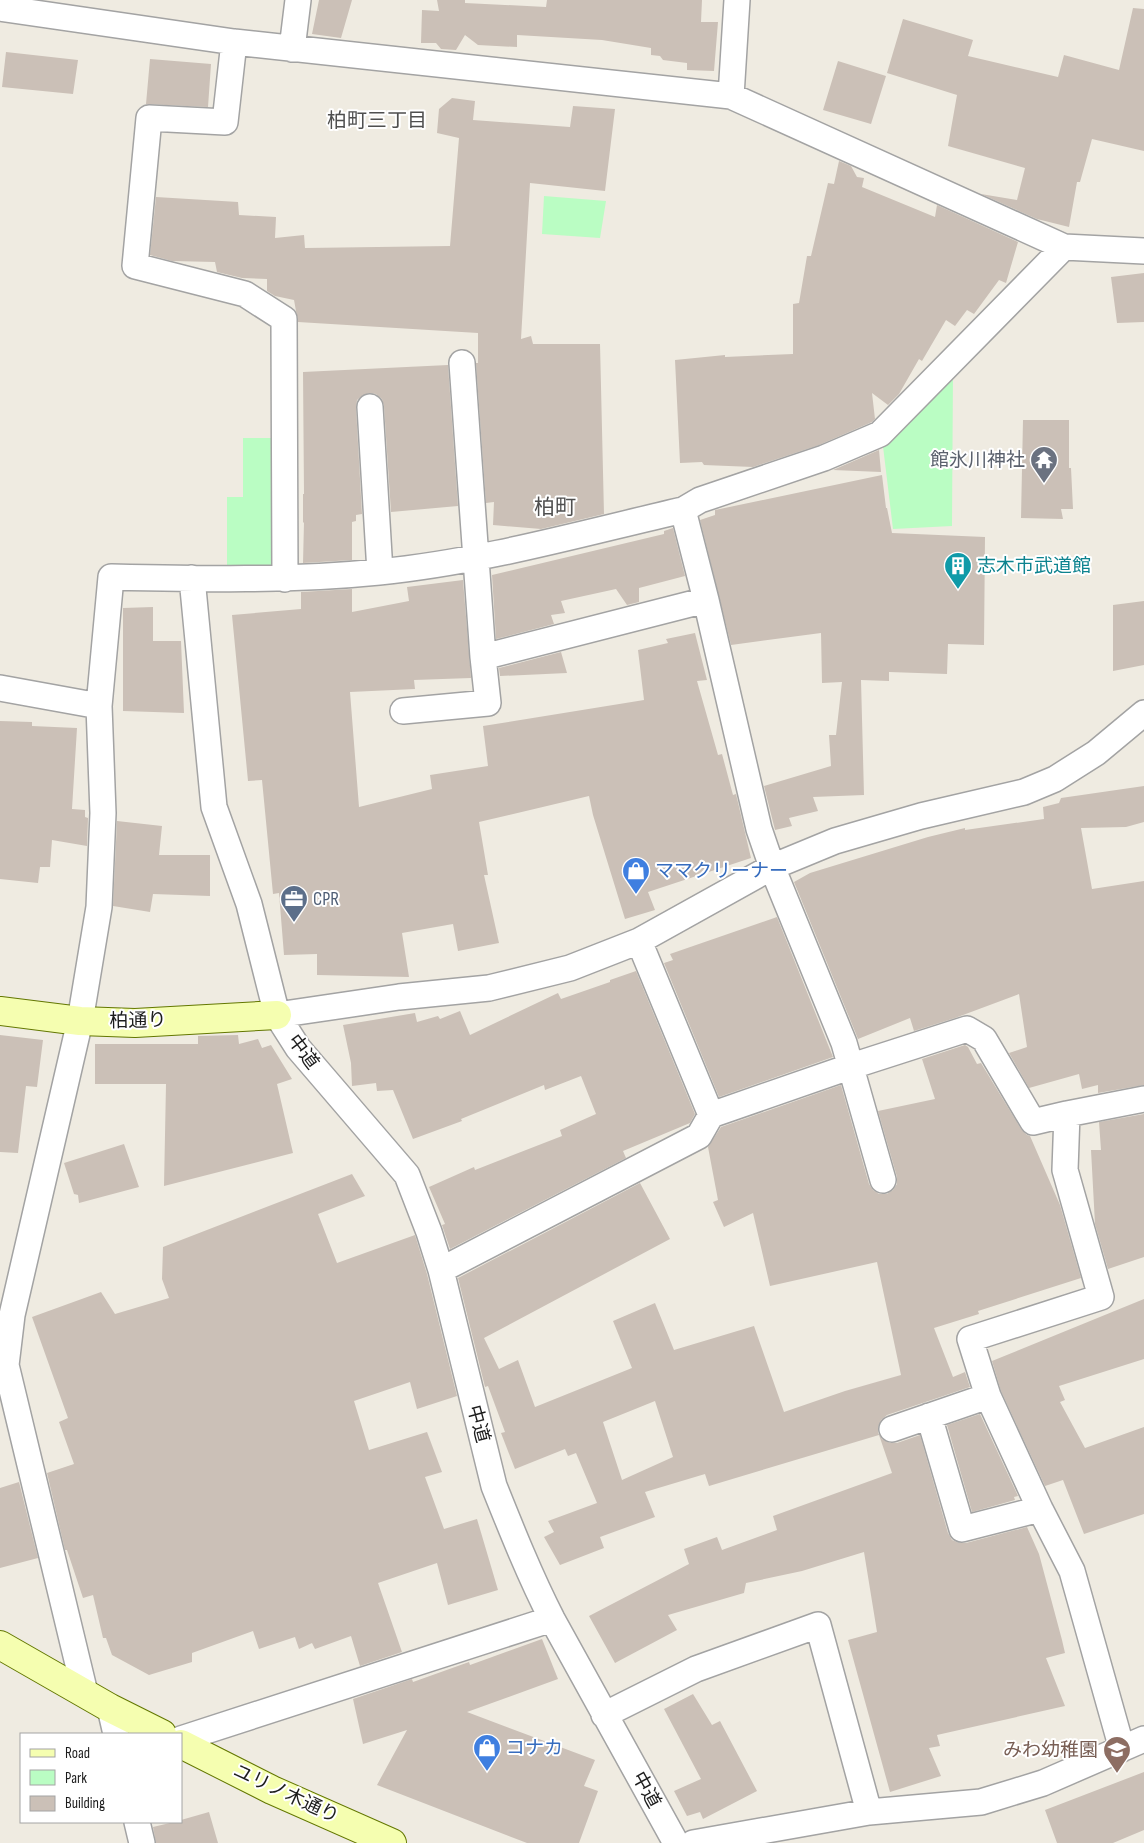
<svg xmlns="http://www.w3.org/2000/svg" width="1144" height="1843" font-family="'Sofia Sans Condensed','Noto Sans JP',sans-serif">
<rect width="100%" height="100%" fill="#efebe1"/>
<path fill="#bafdc3" d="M 544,196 L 606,201 L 600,238 L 542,234 Z
M 953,372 L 952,526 L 893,529 L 882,438 Z
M 243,438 L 284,438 L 285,578 L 227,577 L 227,497 L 243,497 Z"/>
<path fill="#cbc0b7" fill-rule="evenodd" d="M 319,0 L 352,0 L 341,38 L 312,34 Z
M 437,0 L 465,0 L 465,3 L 546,7 L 547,0 L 702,0 L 701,22 L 718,22 L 714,71 L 687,70 L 687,63 L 663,60 L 660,56 L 651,55 L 651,48 L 602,40 L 517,35 L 517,47 L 478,45 L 465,35 L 456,50 L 441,49 L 436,43 L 421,43 L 422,10 L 439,11 Z
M 1133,8 L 1144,9 L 1144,151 L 1092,139 L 1080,182 L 1077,182 L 1069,227 L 1037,219 L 981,194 L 1017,200 L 1025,168 L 948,146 L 957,95 L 887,73 L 903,19 L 973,40 L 968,56 L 1058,77 L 1064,55 L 1119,70 Z
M 6,52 L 78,60 L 73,94 L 2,87 Z
M 150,59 L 211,64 L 208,107 L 146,104 Z
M 838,61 L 886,76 L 871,124 L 823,110 Z
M 452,98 L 475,101 L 473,120 L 570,127 L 573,106 L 615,109 L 605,191 L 530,183 L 521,339 L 531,336 L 533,344 L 600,344 L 604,514 L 541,529 L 493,525 L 494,502 L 486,503 L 476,363 L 478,363 L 478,333 L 298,322 L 294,300 L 275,296 L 267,291 L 267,279 L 242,278 L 217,272 L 215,262 L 172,261 L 150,255 L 156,197 L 238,202 L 239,215 L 276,217 L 275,238 L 304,235 L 305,248 L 450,246 L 459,138 L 437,133 L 439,109 Z
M 839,161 L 851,166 L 857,177 L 864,178 L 862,187 L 935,217 L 937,205 L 1018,242 L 1006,283 L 999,280 L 974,314 L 967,310 L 955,326 L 946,320 L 922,361 L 919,359 L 899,394 L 888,405 L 872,393 L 875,419 L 872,422 L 819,445 L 753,467 L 704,465 L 702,462 L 680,463 L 675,360 L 725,355 L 725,357 L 793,354 L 793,304 L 799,303 L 807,256 L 811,256 L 828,183 L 834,184 Z
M 1144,273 L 1144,322 L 1117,323 L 1111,277 Z
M 448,365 L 458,506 L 391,512 L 384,406 L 382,399 L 376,394 L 370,393 L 363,395 L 357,400 L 356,408 L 362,514 L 356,515 L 356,521 L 352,522 L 352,560 L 303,563 L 304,522 L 303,523 L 303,494 L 304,494 L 303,372 Z
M 1023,420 L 1069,420 L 1069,468 L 1071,468 L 1073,509 L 1061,509 L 1063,519 L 1021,518 Z
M 879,450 L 881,472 L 833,470 Z
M 882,475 L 886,508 L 887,508 L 892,533 L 985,537 L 984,645 L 948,644 L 947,674 L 889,672 L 889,681 L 861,680 L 864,795 L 813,797 L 818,811 L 789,818 L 792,826 L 775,830 L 764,786 L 831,766 L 829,735 L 836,735 L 842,682 L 822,683 L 821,633 L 731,645 L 700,520 L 715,515 L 715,510 Z
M 673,528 L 685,576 L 639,588 L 639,602 L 627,605 L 616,589 L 561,601 L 565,613 L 551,615 L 554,624 L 496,639 L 492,575 L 664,534 L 664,531 Z
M 463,580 L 471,678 L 414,680 L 415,689 L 350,692 L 359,807 L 432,789 L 430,775 L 488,766 L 483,726 L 644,700 L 638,650 L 668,643 L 666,639 L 695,633 L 707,680 L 697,681 L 718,755 L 722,754 L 733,795 L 736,794 L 751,858 L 648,892 L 655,910 L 625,919 L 593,815 L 589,796 L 479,822 L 488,875 L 484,875 L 499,943 L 458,951 L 453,924 L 402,933 L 409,977 L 317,975 L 317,954 L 284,955 L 279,893 L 273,894 L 262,780 L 248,781 L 232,615 L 301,609 L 301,592 L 352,589 L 352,612 L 409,601 L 407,587 Z
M 1144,601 L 1144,665 L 1113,671 L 1113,605 Z
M 153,607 L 153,641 L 181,641 L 184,713 L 123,711 L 123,608 Z
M 561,652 L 567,673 L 500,676 L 499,668 Z
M 0,721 L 32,722 L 32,726 L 77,728 L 72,809 L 85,810 L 85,817 L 88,818 L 87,846 L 52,840 L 50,867 L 40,867 L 38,883 L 0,879 Z
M 1144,786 L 1144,822 L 1126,827 L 1081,828 L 1092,889 L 1144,881 L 1144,1085 L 1098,1093 L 1098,1085 L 1082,1089 L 1079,1074 L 1029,1088 L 1009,1053 L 1027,1047 L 1019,994 L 955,1018 L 914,1031 L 910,1018 L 858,1039 L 794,882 L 810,873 L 928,837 L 965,828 L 965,830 L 1044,819 L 1043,807 L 1059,803 L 1061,798 Z
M 117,821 L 162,826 L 159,855 L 210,855 L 210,896 L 153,894 L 150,912 L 113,906 Z
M 777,917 L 833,1057 L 719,1097 L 664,963 L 673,960 L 670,954 Z
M 636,971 L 695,1114 L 690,1123 L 623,1151 L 626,1158 L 450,1249 L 442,1225 L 445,1224 L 429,1187 L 474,1167 L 475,1170 L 562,1136 L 560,1130 L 596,1114 L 581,1076 L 545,1090 L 544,1085 L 461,1119 L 462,1121 L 413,1139 L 393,1090 L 377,1091 L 376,1083 L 352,1086 L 351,1063 L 343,1025 L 415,1013 L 417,1022 L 438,1016 L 440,1019 L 460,1011 L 470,1035 L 558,993 L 561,999 L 610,982 L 610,980 Z
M 0,1035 L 43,1040 L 37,1087 L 26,1086 L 18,1153 L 0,1152 Z
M 238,1035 L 239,1044 L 258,1039 L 262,1048 L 271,1045 L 292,1079 L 277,1084 L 293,1153 L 164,1186 L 166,1084 L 95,1084 L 95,1044 L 198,1044 L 198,1036 Z
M 965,1045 L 968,1047 L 977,1064 L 981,1063 L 1021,1129 L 1027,1135 L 1030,1136 L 1060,1205 L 1081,1278 L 978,1311 L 979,1314 L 934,1328 L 953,1377 L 965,1372 L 970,1387 L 887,1415 L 881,1420 L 878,1427 L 878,1433 L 882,1439 L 890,1443 L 897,1443 L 920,1435 L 948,1533 L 952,1540 L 959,1543 L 966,1543 L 1027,1527 L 1039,1554 L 1062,1640 L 1065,1653 L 1046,1658 L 1065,1706 L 937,1735 L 940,1746 L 929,1748 L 941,1776 L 890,1792 L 848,1640 L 877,1632 L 864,1552 L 802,1571 L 746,1583 L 744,1593 L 668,1615 L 677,1630 L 615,1663 L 589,1616 L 689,1564 L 684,1549 L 717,1537 L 722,1550 L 777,1530 L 773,1516 L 892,1473 L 879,1435 L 709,1486 L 705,1474 L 645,1492 L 655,1517 L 600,1537 L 604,1548 L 560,1565 L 544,1537 L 554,1532 L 548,1521 L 597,1503 L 576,1453 L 568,1456 L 565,1449 L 515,1469 L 501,1433 L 505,1432 L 488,1386 L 485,1387 L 458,1278 L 640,1183 L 670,1239 L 484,1338 L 499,1369 L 518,1360 L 535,1407 L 632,1368 L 613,1321 L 655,1303 L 674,1350 L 754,1326 L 784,1412 L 845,1391 L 901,1375 L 877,1262 L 770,1286 L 753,1213 L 724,1227 L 713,1202 L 718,1200 L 708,1147 L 721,1127 L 841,1085 L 869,1184 L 873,1190 L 879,1194 L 887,1194 L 893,1190 L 897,1184 L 897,1177 L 878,1111 L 935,1099 L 922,1059 ZM 655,1401 L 673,1457 L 622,1480 L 603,1422 Z
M 1144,1114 L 1144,1257 L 1108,1269 L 1095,1224 L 1091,1150 L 1101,1150 L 1099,1122 Z
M 124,1144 L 139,1187 L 79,1203 L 78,1195 L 74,1194 L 64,1163 Z
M 352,1174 L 365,1196 L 318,1214 L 337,1263 L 415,1235 L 427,1274 L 457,1396 L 417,1409 L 410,1382 L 354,1401 L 369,1450 L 427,1432 L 442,1472 L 425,1477 L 444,1529 L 477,1519 L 498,1590 L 448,1605 L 437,1563 L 378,1583 L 402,1652 L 360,1666 L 351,1636 L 315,1649 L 312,1643 L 299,1649 L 295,1637 L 259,1649 L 253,1631 L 192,1653 L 192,1662 L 149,1675 L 112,1655 L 106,1638 L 103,1638 L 93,1595 L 83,1598 L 67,1550 L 65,1550 L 47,1473 L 74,1464 L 59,1422 L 68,1418 L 32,1317 L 101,1292 L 115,1314 L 169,1298 L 162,1279 L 163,1247 Z
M 1144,1299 L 1144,1359 L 1059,1386 L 1065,1400 L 1060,1402 L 1085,1448 L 1144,1427 L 1144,1514 L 1084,1534 L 1063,1480 L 1045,1486 L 1001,1391 L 992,1361 Z
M 980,1414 L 1018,1496 L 1014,1497 L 1015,1500 L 972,1512 L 947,1425 Z
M 19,1482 L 38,1558 L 0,1568 L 0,1488 Z
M 542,1639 L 558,1679 L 467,1712 L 595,1760 L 584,1786 L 598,1791 L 579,1843 L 527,1843 L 377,1785 L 407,1730 L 363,1744 L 353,1699 L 412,1679 L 413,1682 L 469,1662 L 470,1665 Z
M 693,1694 L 712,1725 L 720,1721 L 757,1791 L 703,1819 L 700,1812 L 687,1816 L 674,1791 L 701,1779 L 664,1709 Z
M 1144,1772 L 1144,1830 L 1113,1843 L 1057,1843 L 1045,1810 Z
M 209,1812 L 218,1843 L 156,1843 L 153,1827 L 174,1822 L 181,1822 L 181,1820 Z"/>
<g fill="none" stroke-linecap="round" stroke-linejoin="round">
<defs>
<path id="street" d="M 0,8 L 234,42 L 731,96 L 1064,247 L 1144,251
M 234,42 L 225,122 L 149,118 L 135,266 L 245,294 L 284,319 L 285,579
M 292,49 L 298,0
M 731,96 L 737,0
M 370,407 L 380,572
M 683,510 L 706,600 L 759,829 L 772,867 L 844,1043 L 883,1180
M 192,578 L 214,807 L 249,904 L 277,1015 L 298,1048 L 407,1175 L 429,1232 L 441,1270 L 494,1486 C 512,1531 530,1576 552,1619 L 676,1843
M 483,657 L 706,600
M 0,688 L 99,706 L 111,577 C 201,579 290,581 379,572 C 482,562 583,533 683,510 L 700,500 L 824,458 L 880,434 L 1064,247
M 403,711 L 488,703 L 483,657 L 462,363
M 639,941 L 711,1115 L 852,1066 L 967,1029 L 984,1039 L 1033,1122 L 1067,1114
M 277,1015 L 399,997 L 489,988 L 570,968 L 639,941 L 772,867 L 835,841 L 921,816 L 1024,792 L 1055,779 L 1096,753 L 1144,713
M 441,1270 L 699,1136 L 711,1115
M 6,1365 L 85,1693
M 0,1371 L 6,1365 L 12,1315 L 80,1021 L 99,907 L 103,813 L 99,706
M 988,1396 L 1040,1509 L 1072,1571 L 1122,1749
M 929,1416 L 962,1529 L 1040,1509
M 892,1429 L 988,1396 L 970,1339 L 1101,1297 L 1065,1170 L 1067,1114 L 1144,1099
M 110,1708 L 116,1734
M 604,1715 L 696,1669 L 818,1625 L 869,1812
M 181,1739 L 552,1619
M 137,1822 L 142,1843
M 693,1843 L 869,1812 L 981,1802 L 1043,1783 L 1144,1739"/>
<path id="secondary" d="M 0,1011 L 80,1021 L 135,1023 L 277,1015
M 0,1645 L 110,1708 L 162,1734
M 181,1744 L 272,1790 L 392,1843"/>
</defs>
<use href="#street" stroke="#a3a3a3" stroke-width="28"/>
<use href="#secondary" stroke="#637700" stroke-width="30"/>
<use href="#street" stroke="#fff" stroke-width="25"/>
<use href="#secondary" stroke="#f5feb0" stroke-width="28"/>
</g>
<defs>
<symbol id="temple-pin" viewBox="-11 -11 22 30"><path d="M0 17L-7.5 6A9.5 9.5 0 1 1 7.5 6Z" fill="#6b7280" stroke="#fff"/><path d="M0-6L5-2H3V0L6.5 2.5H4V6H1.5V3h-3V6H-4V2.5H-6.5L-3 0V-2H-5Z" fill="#fff"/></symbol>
<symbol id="building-pin" viewBox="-11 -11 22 30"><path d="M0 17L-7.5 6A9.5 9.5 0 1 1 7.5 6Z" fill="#0f9aa8" stroke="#fff"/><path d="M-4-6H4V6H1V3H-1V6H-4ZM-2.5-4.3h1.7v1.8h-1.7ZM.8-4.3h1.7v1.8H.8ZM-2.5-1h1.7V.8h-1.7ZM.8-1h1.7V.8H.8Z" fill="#fff"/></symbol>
<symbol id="shop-pin" viewBox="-11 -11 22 30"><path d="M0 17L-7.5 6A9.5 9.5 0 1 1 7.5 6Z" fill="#3f7fe0" stroke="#fff"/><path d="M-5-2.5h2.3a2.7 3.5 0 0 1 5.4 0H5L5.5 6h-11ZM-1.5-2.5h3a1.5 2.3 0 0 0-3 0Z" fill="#fff"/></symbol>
<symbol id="office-pin" viewBox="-11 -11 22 30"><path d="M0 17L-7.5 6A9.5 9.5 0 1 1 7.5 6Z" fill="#5c6f8a" stroke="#fff"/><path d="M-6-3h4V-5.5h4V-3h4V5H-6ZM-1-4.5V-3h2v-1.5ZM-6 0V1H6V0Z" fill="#fff"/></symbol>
<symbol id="school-pin" viewBox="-11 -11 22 30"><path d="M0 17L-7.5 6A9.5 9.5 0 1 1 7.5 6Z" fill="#8d6e63" stroke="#fff"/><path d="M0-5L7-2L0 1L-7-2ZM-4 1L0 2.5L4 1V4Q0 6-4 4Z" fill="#fff"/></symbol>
</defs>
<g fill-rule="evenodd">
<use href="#temple-pin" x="1028" y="444" width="32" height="43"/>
<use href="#building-pin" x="942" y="550" width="32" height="43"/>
<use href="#shop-pin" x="620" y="855" width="32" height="43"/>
<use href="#office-pin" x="278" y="883" width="32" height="43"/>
<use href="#shop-pin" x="471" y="1732" width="32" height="43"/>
<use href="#school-pin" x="1101" y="1734" width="32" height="43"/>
</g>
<g text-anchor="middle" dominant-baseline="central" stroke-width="4" stroke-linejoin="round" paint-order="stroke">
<g font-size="19" fill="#5b616d" stroke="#fff" text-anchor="end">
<text x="1025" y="460">館氷川神社</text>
</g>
<g font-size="19" fill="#0d838f" stroke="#fff" text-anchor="start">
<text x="977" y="566">志木市武道館</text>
</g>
<g font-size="19" fill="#366cbe" stroke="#fff" text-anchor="start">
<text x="655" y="871">ママクリーナー</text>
<text x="506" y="1748">コナカ</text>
</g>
<g font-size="19" fill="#4e5e75" stroke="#fff" text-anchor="start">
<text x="313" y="899">CPR</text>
</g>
<g font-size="19" fill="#1c1c1c" stroke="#fff">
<text transform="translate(138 1021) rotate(-1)">柏通り</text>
<text transform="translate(303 1052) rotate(53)">中道</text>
<text transform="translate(478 1424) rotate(75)">中道</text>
<text transform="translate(646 1790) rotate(61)">中道</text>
<text transform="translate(286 1794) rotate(25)">ユリノ木通り</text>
</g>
<g font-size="19" fill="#785e54" stroke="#fff" text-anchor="end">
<text x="1098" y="1750">みわ幼稚園</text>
</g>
<g font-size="20" fill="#4f4f4f" stroke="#fff">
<text x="377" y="121">柏町三丁目</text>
</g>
<g font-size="21" fill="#4f4f4f" stroke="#fff">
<text x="555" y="507">柏町</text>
</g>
</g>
<rect x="20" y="1733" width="162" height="90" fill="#ffffff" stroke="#a4a4a4"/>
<rect x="30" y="1749" width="25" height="8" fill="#f5feb0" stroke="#a4a4a4"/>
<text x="65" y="1758" font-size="15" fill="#1c1c1c">Road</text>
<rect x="30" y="1770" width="25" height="15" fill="#bafdc3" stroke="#a4a4a4"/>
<text x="65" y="1783" font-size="15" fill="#1c1c1c">Park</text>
<rect x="30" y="1796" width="25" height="15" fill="#cbc0b7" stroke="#a4a4a4"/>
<text x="65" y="1808" font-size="15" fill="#1c1c1c">Building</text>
</svg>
